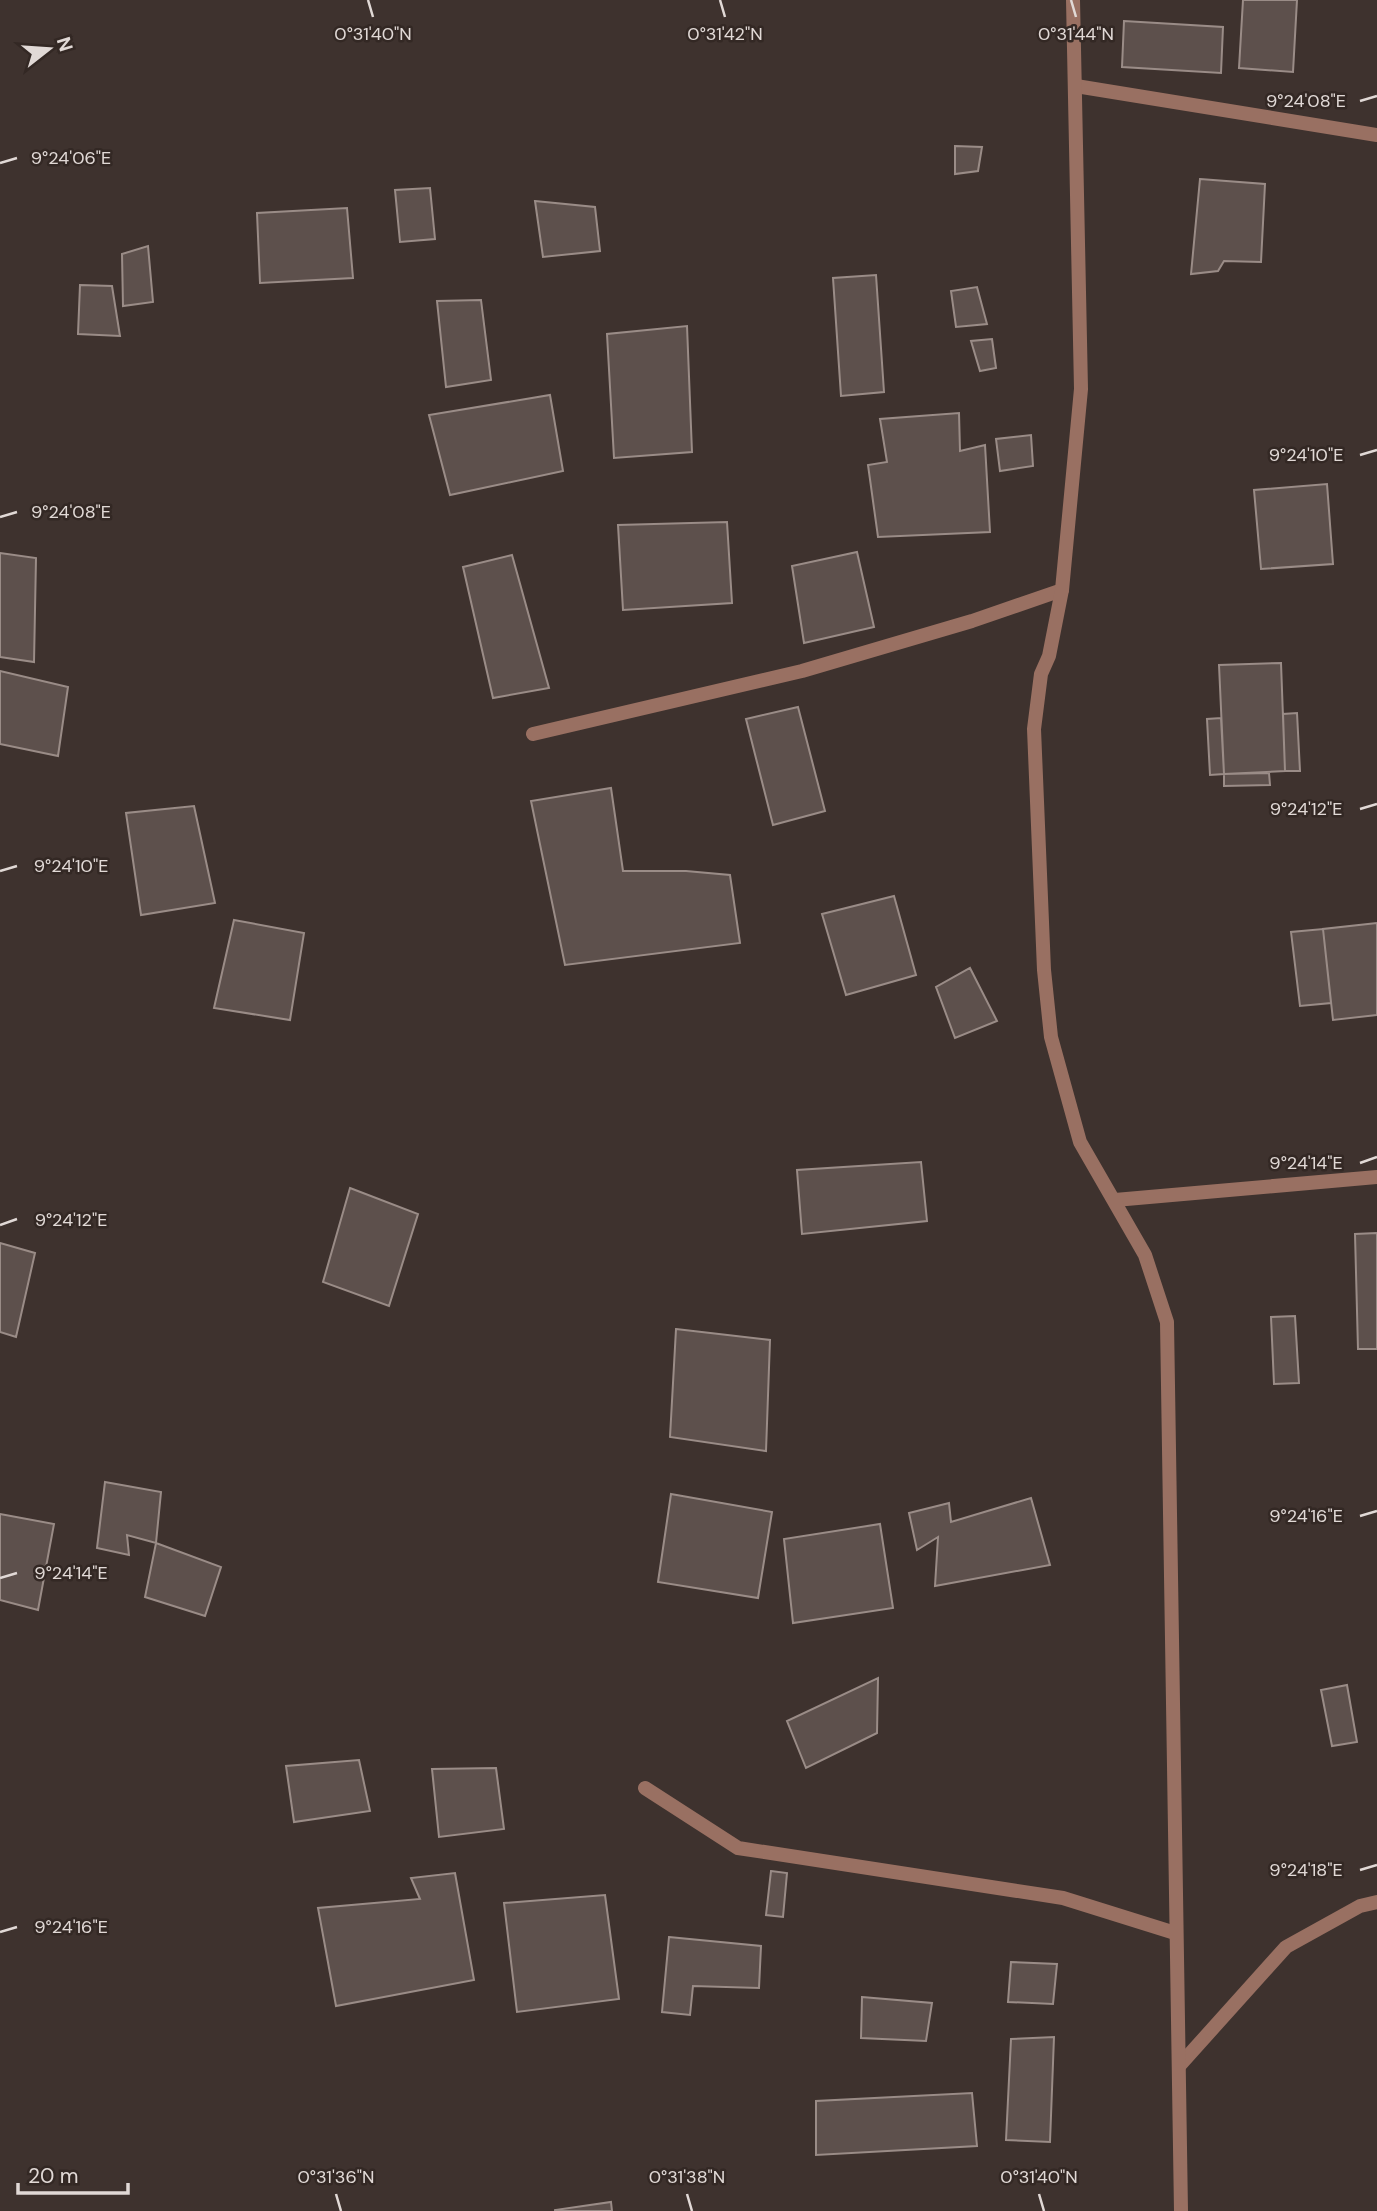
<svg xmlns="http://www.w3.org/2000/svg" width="1377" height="2211" font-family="'DM Sans',sans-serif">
<rect width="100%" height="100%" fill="#3e322e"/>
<path fill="#5d504c" stroke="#9a8c87" stroke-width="2" d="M 1243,0 L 1297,0 L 1293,72 L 1239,68 Z
M 1124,21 L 1223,27 L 1221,73 L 1122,67 Z
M 955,146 L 982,147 L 978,171 L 955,174 Z
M 1200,179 L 1265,184 L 1261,262 L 1224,261 L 1218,271 L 1191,274 Z
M 430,188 L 435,239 L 400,242 L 395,190 Z
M 535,201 L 595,207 L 600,251 L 543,257 Z
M 347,208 L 353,278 L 260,283 L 257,213 Z
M 148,246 L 153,302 L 123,306 L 122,254 Z
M 876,275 L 884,392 L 841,396 L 833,278 Z
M 80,285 L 112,286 L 120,336 L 78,334 Z
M 977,287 L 987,324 L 956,327 L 951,291 Z
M 481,300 L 491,380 L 446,387 L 437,301 Z
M 687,326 L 692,452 L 614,458 L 607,334 Z
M 992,339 L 996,368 L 980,371 L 971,341 Z
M 550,395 L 563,471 L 450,495 L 429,415 Z
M 959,413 L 960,451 L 985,445 L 990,532 L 878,537 L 868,465 L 887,462 L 880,419 Z
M 1031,435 L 1033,466 L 1000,471 L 996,439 Z
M 1327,484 L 1333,564 L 1261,569 L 1254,490 Z
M 727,522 L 732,603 L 623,610 L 618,525 Z
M 857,552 L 874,627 L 804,643 L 792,566 Z
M 0,553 L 36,558 L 34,662 L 0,657 Z
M 512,555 L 549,688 L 493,698 L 463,567 Z
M 1281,663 L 1285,771 L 1224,774 L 1219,665 Z
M 0,671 L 68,687 L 58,756 L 0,744 Z
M 798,707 L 825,811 L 773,825 L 746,719 Z
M 1297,713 L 1300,771 L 1285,771 L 1283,714 Z
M 1221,718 L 1224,774 L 1210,775 L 1207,719 Z
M 1269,773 L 1270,785 L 1224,786 L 1224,774 Z
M 611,788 L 623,871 L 686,871 L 730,875 L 740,943 L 565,965 L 531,801 Z
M 194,806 L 215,903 L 141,915 L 126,813 Z
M 894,896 L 916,975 L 846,995 L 822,914 Z
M 234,920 L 304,933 L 290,1020 L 214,1008 Z
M 1377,923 L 1377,1015 L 1333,1020 L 1323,929 Z
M 1323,929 L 1331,1003 L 1300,1006 L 1291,932 Z
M 970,968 L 997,1021 L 955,1038 L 936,987 Z
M 921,1162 L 927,1221 L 802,1234 L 797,1170 Z
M 350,1188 L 418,1214 L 389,1306 L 323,1282 Z
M 1377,1233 L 1377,1349 L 1358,1349 L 1355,1234 Z
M 0,1243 L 35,1253 L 16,1337 L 0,1332 Z
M 1295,1316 L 1299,1383 L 1274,1384 L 1271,1317 Z
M 676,1329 L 770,1340 L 766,1451 L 670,1437 Z
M 105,1482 L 161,1492 L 156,1543 L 127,1535 L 129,1555 L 97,1548 Z
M 671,1494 L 772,1512 L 758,1598 L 658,1582 Z
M 1031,1498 L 1050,1565 L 935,1586 L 938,1537 L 917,1550 L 909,1513 L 949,1503 L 951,1522 Z
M 0,1514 L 54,1524 L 38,1610 L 0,1600 Z
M 880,1524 L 893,1608 L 793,1623 L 784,1539 Z
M 156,1543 L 221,1567 L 205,1616 L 145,1597 Z
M 878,1678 L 877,1733 L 806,1768 L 787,1721 Z
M 1347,1685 L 1357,1742 L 1332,1746 L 1321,1690 Z
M 359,1760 L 370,1811 L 294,1822 L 286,1766 Z
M 496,1768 L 504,1829 L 439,1837 L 432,1769 Z
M 771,1871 L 787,1873 L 783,1917 L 766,1915 Z
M 455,1873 L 474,1980 L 336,2006 L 318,1908 L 420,1899 L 411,1878 Z
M 605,1895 L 619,1999 L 517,2012 L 504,1903 Z
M 669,1937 L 761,1946 L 759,1988 L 693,1986 L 690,2015 L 662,2012 Z
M 1011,1962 L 1057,1964 L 1053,2004 L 1008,2002 Z
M 862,1997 L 932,2003 L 926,2041 L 861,2038 Z
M 1054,2037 L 1050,2142 L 1006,2140 L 1011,2039 Z
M 972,2093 L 977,2146 L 816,2155 L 816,2101 Z
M 611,2202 L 612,2211 L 555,2211 L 555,2210 Z"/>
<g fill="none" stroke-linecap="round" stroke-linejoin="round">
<path stroke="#997062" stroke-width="14" d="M 1076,86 L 1377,135
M 533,734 L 802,671 L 972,621 L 1062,590
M 1115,1200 L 1377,1177
M 645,1788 L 738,1848 L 1063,1898 L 1175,1933
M 1179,2066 L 1286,1947 L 1360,1906 L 1377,1902"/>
<path stroke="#997062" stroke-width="14" d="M 1073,0 L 1081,389 L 1062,590 L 1049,656 L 1041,674 L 1034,729 L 1044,970 L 1051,1037 L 1080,1142 L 1145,1255 L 1167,1322 L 1181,2211"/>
</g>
<path fill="none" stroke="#e1d9d6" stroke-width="2.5" d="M 368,0 L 373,17M 720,0 L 725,17M 1071,0 L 1076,17M 1360,101 L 1377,96M 0,163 L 17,158M 1360,455 L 1377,450M 0,517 L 17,512M 1360,809 L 1377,804M 0,871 L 17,866M 1360,1163 L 1377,1157M 0,1225 L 17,1219M 1360,1516 L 1377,1511M 0,1578 L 17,1573M 1360,1870 L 1377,1865M 0,1932 L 17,1927M 336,2194 L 341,2211M 687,2194 L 692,2211M 1039,2194 L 1044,2211"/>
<g font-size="18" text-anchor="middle" fill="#e1d9d6" stroke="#332824" stroke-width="5" stroke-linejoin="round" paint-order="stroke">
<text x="373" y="40">0°31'40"N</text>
<text x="725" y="40">0°31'42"N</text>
<text x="1076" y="40">0°31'44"N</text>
<text x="1306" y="107">9°24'08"E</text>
<text x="71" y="164">9°24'06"E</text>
<text x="1306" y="461">9°24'10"E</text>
<text x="71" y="518">9°24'08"E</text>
<text x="1306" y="815">9°24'12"E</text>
<text x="71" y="872">9°24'10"E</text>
<text x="1306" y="1169">9°24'14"E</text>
<text x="71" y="1226">9°24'12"E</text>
<text x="1306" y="1522">9°24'16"E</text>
<text x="71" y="1579">9°24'14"E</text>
<text x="1306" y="1876">9°24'18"E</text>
<text x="71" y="1933">9°24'16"E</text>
<text x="336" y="2183">0°31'36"N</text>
<text x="687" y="2183">0°31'38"N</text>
<text x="1039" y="2183">0°31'40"N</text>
</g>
<g transform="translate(49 49) rotate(73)" stroke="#332824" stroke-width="5" paint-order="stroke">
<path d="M0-5L12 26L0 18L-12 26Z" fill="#e1d9d6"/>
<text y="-10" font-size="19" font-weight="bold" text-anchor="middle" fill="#e1d9d6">N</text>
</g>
<path d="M18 2183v10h110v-10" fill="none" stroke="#e1d9d6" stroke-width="3.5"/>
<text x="28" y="2183" font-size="21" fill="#e1d9d6" stroke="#332824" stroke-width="5" paint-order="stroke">20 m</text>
</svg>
